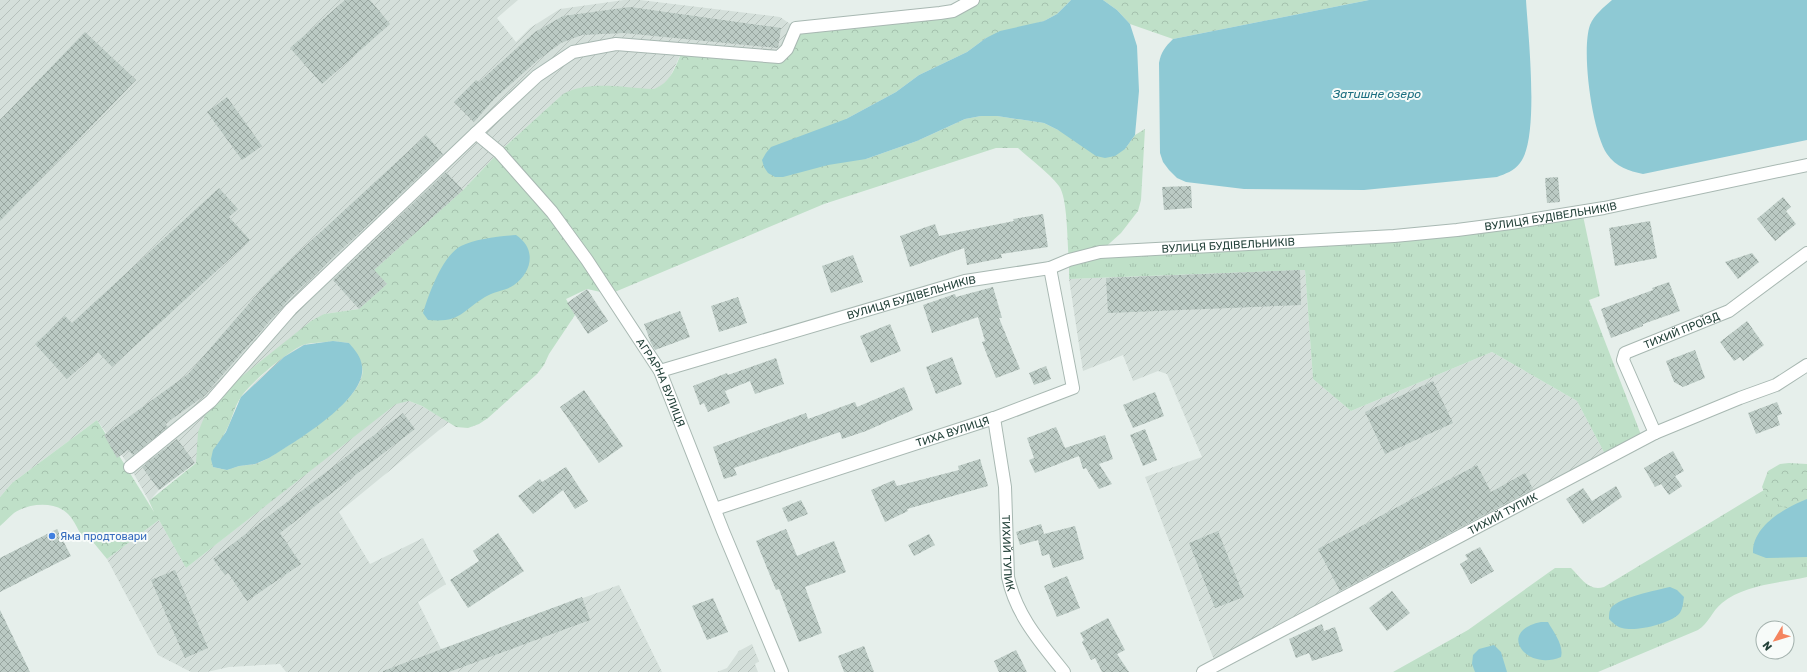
<svg xmlns="http://www.w3.org/2000/svg" width="1807" height="672" font-family="Rubik,sans-serif">
<defs>
<pattern id="industrial-furrows" width="10" height="10" patternUnits="userSpaceOnUse"><rect width="10" height="10" fill="#d4dfda"/><path d="M-1 1l2-2M0 10L10 0M9 11l2-2" fill="none" stroke="#b6c1bc"/></pattern>
<pattern id="grass-tufts" width="24" height="20" patternUnits="userSpaceOnUse"><rect width="24" height="20" fill="#bfe0c8"/><path d="M3 7l-1-3M5 7V3M7 7l1-3M15 17l-1-3M17 17v-4M19 17l1-3" fill="none" stroke="#a4c1ad"/></pattern>
<pattern id="forest-crowns" width="20" height="18" patternUnits="userSpaceOnUse"><rect width="20" height="18" fill="#bfe0c8"/><path d="M2 6a3 3 0 1 1 6 0M12 15a3 3 0 1 1 6 0" fill="none" stroke="#a4c1ad"/></pattern>
<pattern id="building-cross-hatch" width="8" height="8" patternUnits="userSpaceOnUse"><rect width="8" height="8" fill="#bbcac4"/><path d="M0 0l8 8M0 8l8-8" fill="none" stroke="#98a6a0"/></pattern>
</defs>
<rect width="100%" height="100%" fill="#e6efeb"/>
<path fill="url(#industrial-furrows)" d="M 0,0 L 518,0 L 497,18 L 516,42 L 530,28 L 560,9 L 624,0 L 640,0 L 780,17 L 796,28 L 779,57 L 683,49 L 669,79 L 661,87 L 653,89 L 563,94 L 499,152 L 463,190 L 374,269 L 387,284 L 359,309 L 324,314 L 211,401 L 211,459 L 213,450 L 226,432 L 241,397 L 256,381 L 284,356 L 303,345 L 333,341 L 349,343 L 362,366 L 362,378 L 357,388 L 343,406 L 269,458 L 256,464 L 239,466 L 227,470 L 213,467 L 211,459 L 195,463 L 159,490 L 149,501 L 130,467 L 97,420 L 12,483 L 0,497 Z
M 1305,270 L 1313,379 L 1351,411 L 1492,352 L 1577,401 L 1607,458 L 1216,665 L 1145,477 L 1202,457 L 1167,374 L 1158,371 L 1133,381 L 1123,355 L 1083,371 L 1069,279 Z
M 409,401 L 422,406 L 449,422 L 339,512 L 370,564 L 423,538 L 446,584 L 418,602 L 441,649 L 619,585 L 662,672 L 286,672 L 280,664 L 229,667 L 207,672 L 191,672 L 158,655 L 107,559 L 159,520 L 186,568 L 396,403 Z
M 752,644 L 759,661 L 755,664 L 758,672 L 717,672 L 727,668 L 739,651 Z"/>
<path fill="url(#grass-tufts)" d="M 1582,211 L 1600,296 L 1589,300 L 1643,440 L 1607,458 L 1577,401 L 1492,352 L 1351,411 L 1313,379 L 1305,270 L 1069,279 L 1069,260 L 1394,236 Z
M 1807,464 L 1807,577 C 1780,583 1743,585 1722,603 C 1712,611 1709,623 1698,630 L 1598,672 L 1393,672 L 1468,630 L 1555,568 L 1571,568 C 1581,578 1589,592 1604,587 Z"/>
<path fill="url(#forest-crowns)" fill-rule="evenodd" d="M 973,0 L 1071,0 L 1057,14 L 1044,21 L 986,38 L 967,52 L 919,75 L 896,92 L 846,119 L 866,159 L 917,141 L 965,119 L 981,116 L 997,116 L 1044,123 L 1058,130 L 1125,149 L 1135,135 L 1145,129 L 1141,200 L 1138,211 L 1121,233 L 1100,252 L 1069,260 C 1067,243 1068,199 1059,186 C 1048,172 1031,160 1018,148 L 996,148 L 824,204 L 610,294 L 587,289 L 566,299 L 575,315 L 549,354 L 544,365 L 537,374 L 488,418 L 479,424 L 468,428 L 456,427 L 422,406 L 409,401 L 396,404 L 186,568 L 159,520 L 107,559 L 93,542 L 84,541 C 79,532 75,521 68,514 C 55,501 29,503 14,513 C 9,517 5,522 0,526 L 0,497 L 12,483 L 97,420 L 154,512 L 149,501 L 196,463 L 198,432 L 211,401 L 311,321 L 324,314 L 359,309 L 387,284 L 374,270 L 463,190 L 499,152 L 563,94 C 589,80 624,88 653,89 C 671,84 676,65 683,49 L 779,57 L 796,28 L 940,13 ZM 333,341 L 349,343 C 353,350 361,359 362,367 C 369,398 292,443 269,458 L 256,464 L 239,466 L 227,470 L 213,467 C 209,450 219,444 226,431 C 232,420 234,407 241,397 C 250,383 287,352 303,345 C 311,342 324,343 333,341 Z
M 1103,0 L 1369,0 L 1173,39 L 1130,24 L 1117,10 Z
M 1789,463 L 1807,464 L 1807,499 L 1786,508 C 1775,503 1767,499 1762,487 L 1768,471 L 1780,464 Z"/>
<path fill="#8ec9d4" d="M 1071,0 L 1103,0 L 1117,10 L 1130,24 L 1137,46 L 1139,91 L 1135,135 L 1125,149 L 1115,156 L 1105,158 L 1096,156 L 1058,130 L 1044,123 L 997,116 L 981,116 L 965,119 L 917,141 L 866,159 L 828,165 L 783,177 L 775,177 L 768,173 L 764,167 L 762,160 L 766,153 L 771,147 L 846,119 L 896,92 L 919,75 L 967,52 L 986,38 L 1000,31 L 1044,21 L 1057,14 Z
M 1369,0 L 1526,0 C 1528,34 1540,138 1520,163 C 1514,171 1505,174 1497,177 L 1364,190 L 1244,189 L 1186,182 L 1177,178 L 1169,170 L 1163,162 L 1160,153 L 1159,63 C 1161,52 1165,47 1173,39 Z
M 1612,0 L 1807,0 L 1807,140 L 1643,174 C 1629,171 1616,167 1607,154 C 1592,132 1581,50 1590,25 C 1594,15 1604,7 1612,0 Z
M 516,235 C 537,249 532,272 514,285 C 506,291 494,291 485,297 C 461,312 460,323 428,320 L 423,313 C 429,294 442,256 461,246 C 474,239 501,236 516,235 Z
M 333,341 L 349,343 C 355,350 361,357 362,366 C 367,400 294,442 269,458 L 255,464 L 239,466 L 227,470 L 213,467 L 211,459 L 213,450 L 226,432 L 241,397 L 284,357 L 304,345 Z
M 1807,499 L 1807,557 L 1766,558 L 1753,553 C 1752,526 1786,507 1807,499 Z
M 1670,587 L 1677,590 L 1684,597 C 1683,602 1683,610 1679,614 C 1669,624 1636,632 1622,628 C 1617,627 1613,623 1609,619 C 1609,617 1609,612 1610,610 C 1614,598 1658,590 1670,587 Z
M 1541,622 L 1548,622 C 1554,633 1564,645 1561,657 C 1526,672 1496,631 1541,622 Z
M 1494,645 L 1501,652 L 1507,672 L 1475,672 L 1472,664 L 1473,655 L 1479,649 Z"/>
<path fill="url(#building-cross-hatch)" d="M 345,0 L 370,0 L 390,24 L 322,84 L 290,48 Z
M 630,7 L 781,28 L 778,48 L 624,33 L 582,35 L 561,43 L 538,60 L 495,98 L 474,122 L 454,102 L 476,80 L 479,82 L 535,32 L 563,16 Z
M 85,32 L 136,80 L 0,221 L 0,120 Z
M 227,97 L 262,146 L 242,160 L 207,112 Z
M 426,135 L 443,154 L 290,298 L 204,396 L 165,424 L 168,427 L 133,455 L 128,450 L 117,458 L 104,435 L 188,374 L 273,276 Z
M 446,172 L 463,190 L 374,270 L 387,284 L 359,309 L 333,280 Z
M 1558,177 L 1560,202 L 1547,203 L 1545,178 Z
M 1191,186 L 1192,208 L 1164,210 L 1162,187 Z
M 219,188 L 238,209 L 229,217 L 250,240 L 112,367 L 98,352 L 67,379 L 35,344 L 65,316 L 72,323 Z
M 1783,197 L 1791,207 L 1786,211 L 1796,224 L 1775,241 L 1757,219 Z
M 1043,214 L 1048,247 L 1001,254 L 1002,258 L 967,265 L 964,248 L 910,267 L 900,236 L 935,224 L 939,236 L 1014,221 L 1013,219 Z
M 1650,221 L 1657,258 L 1615,266 L 1609,228 Z
M 1752,253 L 1759,262 L 1738,279 L 1725,262 Z
M 853,255 L 863,282 L 831,293 L 822,266 Z
M 1300,270 L 1301,305 L 1108,313 L 1106,278 Z
M 1669,282 L 1680,311 L 1643,324 L 1643,326 L 1611,338 L 1601,309 L 1653,290 L 1652,288 Z
M 993,287 L 1002,318 L 999,318 L 1020,369 L 996,378 L 982,342 L 985,341 L 978,317 L 932,333 L 923,305 L 955,294 L 956,297 Z
M 587,289 L 608,321 L 588,334 L 567,303 Z
M 738,297 L 747,323 L 719,332 L 711,306 Z
M 680,311 L 690,337 L 655,350 L 651,343 L 644,324 Z
M 1747,321 L 1764,345 L 1743,361 L 1740,357 L 1734,361 L 1720,342 Z
M 890,324 L 901,351 L 871,363 L 860,336 Z
M 1695,350 L 1705,378 L 1683,387 L 1674,382 L 1666,361 Z
M 952,357 L 962,384 L 936,394 L 926,367 Z
M 776,358 L 784,384 L 755,394 L 750,381 L 725,391 L 730,403 L 708,412 L 704,403 L 700,405 L 693,386 L 727,373 L 728,375 Z
M 1046,366 L 1051,379 L 1034,385 L 1029,373 Z
M 1433,381 L 1453,423 L 1385,454 L 1365,412 Z
M 904,387 L 913,410 L 866,431 L 842,439 L 840,432 L 734,468 L 737,475 L 724,479 L 713,447 L 806,413 L 808,419 L 855,402 L 857,407 Z
M 584,390 L 623,446 L 599,463 L 560,407 Z
M 1155,392 L 1164,416 L 1133,428 L 1123,405 Z
M 1777,402 L 1782,414 L 1777,416 L 1780,425 L 1756,434 L 1748,413 Z
M 403,413 L 415,429 L 280,533 L 301,564 L 247,601 L 228,573 L 225,575 L 213,559 Z
M 1056,427 L 1065,448 L 1105,435 L 1113,459 L 1099,464 L 1112,484 L 1099,489 L 1086,468 L 1083,469 L 1079,456 L 1035,473 L 1029,460 L 1034,458 L 1027,438 Z
M 1145,429 L 1157,460 L 1143,466 L 1130,435 Z
M 177,439 L 195,463 L 159,490 L 142,467 Z
M 1673,451 L 1684,471 L 1675,476 L 1682,486 L 1669,495 L 1661,484 L 1655,487 L 1644,468 Z
M 980,459 L 988,486 L 907,509 L 908,511 L 885,522 L 871,490 L 894,480 L 897,486 L 959,470 L 958,466 Z
M 1477,465 L 1491,492 L 1525,473 L 1533,489 L 1340,591 L 1318,549 Z
M 566,467 L 588,501 L 575,509 L 563,490 L 533,514 L 518,496 L 540,479 L 542,482 Z
M 1616,486 L 1622,497 L 1583,524 L 1566,499 L 1583,488 L 1592,501 Z
M 801,500 L 808,514 L 788,522 L 782,508 Z
M 1041,524 L 1044,534 L 1075,526 L 1084,559 L 1053,568 L 1049,554 L 1042,556 L 1038,540 L 1020,545 L 1016,532 Z
M 57,529 L 71,556 L 0,592 L 0,558 Z
M 786,529 L 797,556 L 834,541 L 846,572 L 805,587 L 822,633 L 799,642 L 779,589 L 776,590 L 756,541 Z
M 1218,531 L 1244,597 L 1215,608 L 1189,543 Z
M 498,533 L 524,571 L 468,608 L 450,580 L 479,561 L 473,551 Z
M 929,534 L 935,545 L 914,556 L 908,545 Z
M 1480,547 L 1494,571 L 1471,584 L 1460,564 L 1468,559 L 1465,555 Z
M 175,570 L 208,648 L 185,658 L 151,580 Z
M 1067,576 L 1080,608 L 1057,617 L 1044,586 Z
M 1392,591 L 1410,613 L 1387,631 L 1369,608 Z
M 582,597 L 590,620 L 449,672 L 383,672 L 383,671 Z
M 713,598 L 728,632 L 707,640 L 692,606 Z
M 0,610 L 30,672 L 0,672 Z
M 1108,618 L 1125,650 L 1117,654 L 1129,672 L 1102,672 L 1095,658 L 1091,660 L 1082,642 L 1084,640 L 1080,633 Z
M 1322,624 L 1324,631 L 1335,627 L 1343,651 L 1312,661 L 1309,653 L 1296,658 L 1289,639 Z
M 864,646 L 874,672 L 844,672 L 838,656 Z
M 1016,650 L 1027,672 L 999,672 L 994,661 Z"/>
<g fill="none" stroke-linecap="round" stroke-linejoin="round">
<defs>
<g id="minor">
<path id="s1" d="M 476,133 L 499,152 L 552,212 L 587,260 L 660,371 L 723,531 L 782,672"/>
<path id="s2" d="M 660,371 L 965,281 L 1050,268 L 1069,260 L 1100,252 L 1394,236 L 1457,230 L 1511,223 L 1604,208 L 1807,165"/>
<path id="s3" d="M 994,418 L 1005,487 L 1008,577 C 1016,615 1040,642 1064,672"/>
<path id="s4" d="M 1655,433 L 1623,360 L 1625,353 L 1729,311 L 1807,253"/>
<path d="M 130,467 L 211,401 L 291,309 L 476,133 L 537,76 L 573,52 L 616,44 L 779,57 L 787,49 L 796,28 L 940,13 L 953,11 L 973,0"/>
<path id="s5" d="M 715,509 L 994,418 L 1073,388 L 1050,268"/>
<path id="s6" d="M 1203,672 L 1655,433 L 1740,398 L 1776,385 L 1807,365"/>
</g>
</defs>
<use href="#minor" stroke="#a8b8b2" stroke-width="14"/>
<use href="#minor" stroke="#fff" stroke-width="12"/>
</g>
<circle fill="#3f7fe0" stroke="#f7fbf9" stroke-width="1.5" cx="52" cy="536" r="4"/>
<g text-anchor="middle" dominant-baseline="central" stroke-width="4" stroke-linejoin="round" paint-order="stroke">
<g font-size="11" fill="#24423a" stroke="#f7fbf9">
<text stroke="none"><textPath href="#s2" startOffset="909">ВУЛИЦЯ БУДІВЕЛЬНИКІВ</textPath></text>
<text stroke="none"><textPath href="#s2" startOffset="585">ВУЛИЦЯ БУДІВЕЛЬНИКІВ</textPath></text>
<text stroke="none"><textPath href="#s2" startOffset="262">ВУЛИЦЯ БУДІВЕЛЬНИКІВ</textPath></text>
<text stroke="none"><textPath href="#s4" startOffset="148">ТИХИЙ ПРОЇЗД</textPath></text>
<text stroke="none"><textPath href="#s1" startOffset="313">АГРАРНА ВУЛИЦЯ</textPath></text>
<text stroke="none"><textPath href="#s5" startOffset="250">ТИХА ВУЛИЦЯ</textPath></text>
<text stroke="none"><textPath href="#s6" startOffset="339">ТИХИЙ ТУПИК</textPath></text>
<text stroke="none"><textPath href="#s3" startOffset="136">ТИХИЙ ТУПИК</textPath></text>
</g>
<g font-size="11" fill="#366cbe" stroke="#f7fbf9" text-anchor="start">
<text x="60" y="536">Яма продтовари</text>
</g>
<g font-size="12" font-style="italic" fill="#1c6f80" stroke="#f7fbf9">
<text x="1377" y="94">Затишне озеро</text>
</g>
</g>
<g transform="translate(1775 640) rotate(232)"><circle r="19" fill="#f7fbf9" stroke="#a3b1ad"/>
<path d="M0-3L7 15L0 10L-7 15Z" fill="#f4845f"/>
<text y="-6" font-size="11" font-weight="bold" text-anchor="middle" fill="#24423a">N</text>
</g>
</svg>
